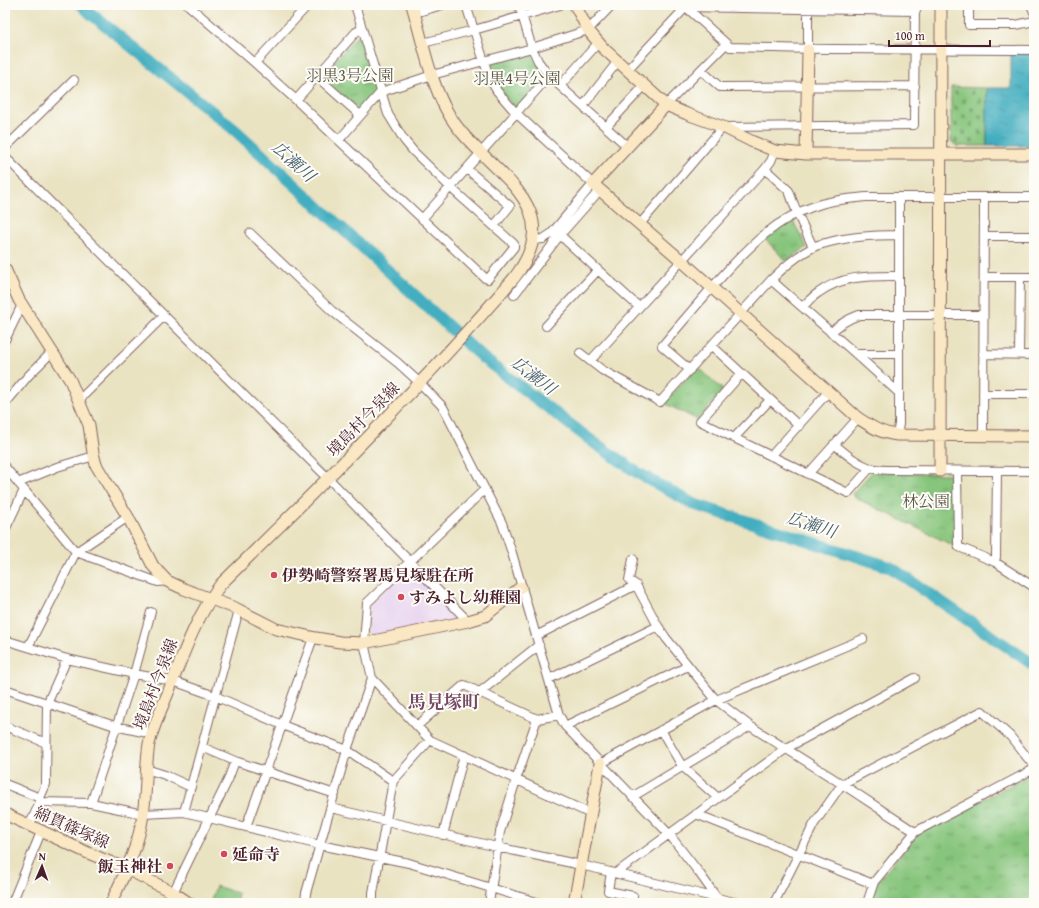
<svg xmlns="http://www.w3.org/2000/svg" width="1039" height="908" font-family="'Gentium Book Plus','Noto Serif JP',serif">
<defs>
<pattern id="cemetery-stones" width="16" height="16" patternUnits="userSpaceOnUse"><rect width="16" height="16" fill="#87c57c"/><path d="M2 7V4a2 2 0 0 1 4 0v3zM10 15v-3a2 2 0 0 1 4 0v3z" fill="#709f66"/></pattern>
<pattern id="park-tufts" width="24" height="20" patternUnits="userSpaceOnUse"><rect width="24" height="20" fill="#87c57c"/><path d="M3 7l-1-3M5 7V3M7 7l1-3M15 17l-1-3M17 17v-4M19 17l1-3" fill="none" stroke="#709f66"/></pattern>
<pattern id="water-ripples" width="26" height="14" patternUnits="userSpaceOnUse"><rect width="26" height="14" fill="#42aec0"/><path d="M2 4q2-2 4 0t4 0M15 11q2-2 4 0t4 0" fill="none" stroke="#398d9c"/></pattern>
</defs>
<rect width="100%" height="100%" fill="#fdfcf7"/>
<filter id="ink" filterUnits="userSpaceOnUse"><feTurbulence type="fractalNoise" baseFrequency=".025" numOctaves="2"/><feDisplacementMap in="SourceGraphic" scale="8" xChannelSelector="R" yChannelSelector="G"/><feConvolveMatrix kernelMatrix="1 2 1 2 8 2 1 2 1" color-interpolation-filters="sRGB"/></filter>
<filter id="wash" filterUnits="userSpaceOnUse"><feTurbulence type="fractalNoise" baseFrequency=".012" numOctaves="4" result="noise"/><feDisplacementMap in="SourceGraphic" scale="16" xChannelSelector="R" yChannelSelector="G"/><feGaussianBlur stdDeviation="0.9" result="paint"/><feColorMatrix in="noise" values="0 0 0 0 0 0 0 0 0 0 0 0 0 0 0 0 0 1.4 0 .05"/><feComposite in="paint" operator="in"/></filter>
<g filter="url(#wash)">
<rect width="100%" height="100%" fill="#eae3c2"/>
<path fill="#e7d2ef" d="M 409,566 L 411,567 L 464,619 L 368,639 L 370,604 Z"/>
<path fill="url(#cemetery-stones)" stroke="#687254" d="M 951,87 L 987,88 L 987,146 L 957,146 L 951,141 Z"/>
<path fill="url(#park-tufts)" stroke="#687254" d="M 356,37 L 360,38 L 377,89 L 377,92 L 361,109 L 358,109 L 323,78 L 323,74 Z
M 529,52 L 532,54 L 545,74 L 544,79 L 519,108 L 513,107 L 498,87 L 489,68 L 491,63 Z
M 792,219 L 807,247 L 786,261 L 764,238 Z
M 696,368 L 699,368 L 722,389 L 722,392 L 698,420 L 664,403 Z
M 872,472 L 951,474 L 954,477 L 955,545 L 954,546 L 854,497 L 852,494 Z
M 1034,773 L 1034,903 L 870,903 L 876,883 L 919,833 Z
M 216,886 L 238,893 L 237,903 L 210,903 Z"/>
<path fill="url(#water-ripples)" stroke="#466676" d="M 1011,53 L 1030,53 L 1034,56 L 1034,146 L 987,146 L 987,88 L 1011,88 Z"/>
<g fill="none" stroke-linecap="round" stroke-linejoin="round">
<path stroke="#42aec0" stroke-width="12" d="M 82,5 L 90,13 L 236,131 L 483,358 L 593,442 L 638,473 L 693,504 L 890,567 L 1034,665"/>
</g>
</g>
<g filter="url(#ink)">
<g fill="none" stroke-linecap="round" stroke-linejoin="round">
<defs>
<path id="street" d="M 188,5 L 255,63
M 308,5 L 255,63 L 296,100 L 485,278 L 488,279 L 514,247 L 514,244 L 451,188 L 414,152 L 404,140 L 388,114 L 355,5
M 466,5 L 489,77 L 497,91 L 516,113 L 593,184 L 551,234 L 543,239 L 534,240
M 519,5 L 532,48 L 538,61 L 549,76 L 628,147
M 686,5 L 686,7 L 730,47 C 831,50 933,49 1034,50
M 969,5 L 969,25 L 1016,25 L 1034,21
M 1031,5 L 1034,12
M 415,13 L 442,5
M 423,43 L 474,30 L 560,5
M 808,50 L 808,5
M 628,69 L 686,7 L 916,11
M 701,70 L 720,87 L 915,86
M 316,76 L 360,115
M 560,86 L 599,42
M 296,100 L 356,32 L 362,29
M 666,105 L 726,44
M 583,106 L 618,61
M 606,127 L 645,85
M 339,140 L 381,92 L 432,75 L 532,48 L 588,30 L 612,5
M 5,148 L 74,80
M 5,157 L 246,397 L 335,485 L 468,621
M 467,169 L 510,206 L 494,226
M 765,169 L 789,191 L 797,213 L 813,247
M 422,219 L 549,76
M 640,224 L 723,127 L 914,125 L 915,5
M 250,233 L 332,311 L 398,363 L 420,383 L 443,407 L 502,523 L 512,553 L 559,715 L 565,726 L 669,834 L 700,874 L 717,898 L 718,903
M 984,236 L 1034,236
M 598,270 L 639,307
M 984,277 L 1034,277
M 771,280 L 856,354 L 899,393
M 514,295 L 560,235 L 600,190
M 802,307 C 807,303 812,297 818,293 C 842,275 870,276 899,276
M 546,326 L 598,270 L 560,235
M 831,333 C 839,324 848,319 859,315 L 983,315
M 5,340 L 22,305
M 712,346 L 799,426
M 580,353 L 602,370 L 622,381 L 660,402 L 771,280 C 783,268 796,256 812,248 C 816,245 821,244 826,243 C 850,236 874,235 899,235
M 856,354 L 899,354
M 983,354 L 1034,355
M 1019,354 L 1020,277
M 591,360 L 765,169 L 771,161 L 775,151
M 690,370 L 662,346 C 683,321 704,296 726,272 C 751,245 777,219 812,207 C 830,200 847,199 866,197 L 1034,197
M 741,374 L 700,421 L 734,438 L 848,493 L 870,468
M 983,394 L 1034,394
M 79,400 L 164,316
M 5,404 L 28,376 L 52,352
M 897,435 L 899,424 L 899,197
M 983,436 L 984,197
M 734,438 L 770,400
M 834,444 C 845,453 857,464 871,468 C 878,470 886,470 893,470 L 1034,471
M 771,456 L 829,391
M 5,467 L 76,552 L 158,582 L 167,581
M 957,471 L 958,543 L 959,547 L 995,562 L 1034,587
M 808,474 L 858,418
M 18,483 L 57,467 L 94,456
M 485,489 L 367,603 L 364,643 L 372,678 L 430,740 L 591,814
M 5,530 L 24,490
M 633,559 L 629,580 L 636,585 L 658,626 L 666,638 L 716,700 L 750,726 L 842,784 L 915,832
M 995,562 L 996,557 L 997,471
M 536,636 L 636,585
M 5,640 L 67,659 L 134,674 L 173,681 L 215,696 L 282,725 L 347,750 L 393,781 L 373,893 L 373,903
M 28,647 L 76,552 L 128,517
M 549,679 L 658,626
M 5,689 L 115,726 L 152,734
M 480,692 L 539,645
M 5,726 L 46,743
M 417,726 L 464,685 L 537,719
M 565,726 L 688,666
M 661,730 L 682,766 L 718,798
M 202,747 L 235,761 L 335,794
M 600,764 L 716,700 L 863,639
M 146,769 L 165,775 L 191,787
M 393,781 L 430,740
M 5,784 L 40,798
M 632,797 L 750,726
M 40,802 L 91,803 L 143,814 L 184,812 L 320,845 L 409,863 L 540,903
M 91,803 L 134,674 L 151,612
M 331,808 L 497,847 L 581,865 L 738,903
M 184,812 L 239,610
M 696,814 L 873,884
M 29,826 L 40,802 L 40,798 L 46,784 L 47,704 L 67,659
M 246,827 L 313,638
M 443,835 L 464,755
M 611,872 L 608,891 L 633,896 L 631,903
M 616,873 L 787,748 L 915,678
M 12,903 L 41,832
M 168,903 L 228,780 L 235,761
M 305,903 L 306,893 L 347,750 L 372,678
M 489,903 L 500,832 L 516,780 L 537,719 L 559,715
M 774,903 L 814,824 L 842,784 L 982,711 L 1010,736 L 1034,766
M 867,903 L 874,882 L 915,832 L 1034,769"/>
<path id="secondary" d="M 575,5 L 588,30 L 603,48 L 666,105 L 687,114 L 723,127 L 751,141 L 775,151 L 806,154 L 1034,154
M 666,105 L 593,184 L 682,261 L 858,418 C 872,427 880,433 897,435 L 1034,436
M 806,154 L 808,50
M 5,269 L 19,300 L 70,380 L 89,425 L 93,453 L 96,465 L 128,517 L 153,566 L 167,581 L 184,589 L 235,608 L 276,629 L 316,638 L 340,642 L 364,643 L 468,621 L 485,616 L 521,587
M 940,471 L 941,5
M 5,814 L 88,853 L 127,869 L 174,893 L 189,903
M 111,903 C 124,875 139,846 143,814 C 147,791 145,768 149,744 C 153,727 161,710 168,693 C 183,655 196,616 221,584 C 322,485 422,385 514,278 C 575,200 478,170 447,111 C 430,81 422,39 412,5
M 574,903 L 600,764"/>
</defs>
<use href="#street" stroke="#826460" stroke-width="10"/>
<use href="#secondary" stroke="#826460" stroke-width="13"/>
<use href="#street" stroke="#fff" stroke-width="8"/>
<use href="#secondary" stroke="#fae7c3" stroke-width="11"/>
</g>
</g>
<g fill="#d1495b" stroke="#fdfcf7" stroke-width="1.5">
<circle cx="274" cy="575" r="4"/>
<circle cx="401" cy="597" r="4"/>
<circle cx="224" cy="854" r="4"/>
<circle cx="170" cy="866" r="4"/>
</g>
<g text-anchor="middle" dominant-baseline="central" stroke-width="4" stroke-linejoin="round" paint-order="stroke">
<g font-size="16" fill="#5f5947" stroke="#fdfcf7">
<text x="350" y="75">羽黒3号公園</text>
<text x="517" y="78">羽黒4号公園</text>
<text x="926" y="501">林公園</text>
</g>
<g font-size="16" fill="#4a1f2b" stroke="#fdfcf7">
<text transform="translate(363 419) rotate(-46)">境島村今泉線</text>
<text transform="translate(155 684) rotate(-69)">境島村今泉線</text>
<text transform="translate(72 827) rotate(24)">綿貫篠塚線</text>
</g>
<g font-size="16" font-weight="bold" fill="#4a1f2b" stroke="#fdfcf7" text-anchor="start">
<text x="282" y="575">伊勢崎警察署馬見塚駐在所</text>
<text x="409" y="597">すみよし幼稚園</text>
<text x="232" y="854">延命寺</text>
<text x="162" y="866" text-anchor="end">飯玉神社</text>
</g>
<g font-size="17" font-style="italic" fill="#465f6e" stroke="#fdfcf7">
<text transform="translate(294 161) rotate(42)">広瀬川</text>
<text transform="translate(534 375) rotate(38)">広瀬川</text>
<text transform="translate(812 524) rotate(18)">広瀬川</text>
</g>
<g font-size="18" font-weight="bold" fill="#744964" stroke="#fdfcf7">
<text x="444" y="701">馬見塚町</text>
</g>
</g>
<rect width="1039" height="908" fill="none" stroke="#fdfcf7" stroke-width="20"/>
<g transform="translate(42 866) rotate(2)" stroke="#fdfcf7" stroke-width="3" paint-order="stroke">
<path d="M0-3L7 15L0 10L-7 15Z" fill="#4a1f2b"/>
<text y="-6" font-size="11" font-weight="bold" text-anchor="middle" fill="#4a1f2b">N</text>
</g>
<path d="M889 40v6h101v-6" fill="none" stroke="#4a1f2b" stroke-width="2"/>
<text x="895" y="40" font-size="12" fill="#4a1f2b" stroke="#fdfcf7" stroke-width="3" paint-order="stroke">100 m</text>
</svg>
